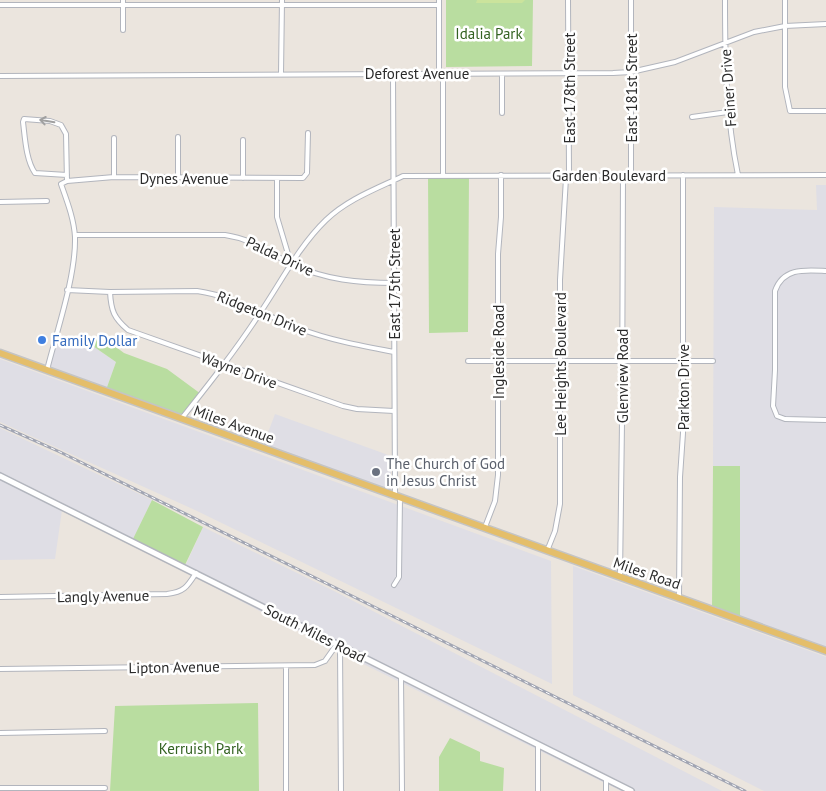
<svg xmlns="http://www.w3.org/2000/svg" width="826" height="791" font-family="'PT Sans',sans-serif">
<rect width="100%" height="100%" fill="#ebe5de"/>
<path fill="#dfdee5" d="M 816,185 L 826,185 L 826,651 L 740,620 L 740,466 L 713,466 L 714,207 L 817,210 Z
M 56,334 L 90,344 L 116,362 L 106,390 L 47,370 Z
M 0,359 L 551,561 L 552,684 L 195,510 L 0,422 Z
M 275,414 L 391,456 L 391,491 L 263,446 Z
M 0,428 L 152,500 L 131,544 L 62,510 L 55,559 L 0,560 Z
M 203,527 L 334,591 L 722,791 L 621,791 L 337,651 L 183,571 Z
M 573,566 L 826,657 L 826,791 L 764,791 L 573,695 Z"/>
<path fill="#b9dda0" d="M 446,0 L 533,0 L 532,66 L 446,67 Z
M 469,175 L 468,332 L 429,333 L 428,176 Z
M 100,335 L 124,353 L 167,369 L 201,394 L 182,418 L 106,390 L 116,362 L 90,344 Z
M 713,466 L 740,466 L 740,620 L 712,609 Z
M 152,500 L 203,527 L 184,567 L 132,541 Z
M 258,703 L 259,791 L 110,791 L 115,706 Z
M 450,738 L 480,752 L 480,761 L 504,768 L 503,791 L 439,791 L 439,757 Z"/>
<path fill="#cbe39c" d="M 477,0 L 525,0 L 522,3 L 476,3 Z"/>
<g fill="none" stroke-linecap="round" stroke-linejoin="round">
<defs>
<path id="minor" d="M 439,0 L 439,73
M 725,0 C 725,59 726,117 738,175
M 785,0 L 785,87 L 790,111 L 826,111
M 0,5 L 439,5
M 123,30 L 123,0
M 393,73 L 395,495
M 443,73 L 443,175
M 281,74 L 282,0
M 0,76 L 613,73 L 631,72 L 675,62 L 754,32 L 785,26 L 826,24
M 502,113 L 502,74
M 692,117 L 728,112
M 114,138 L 114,177
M 67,175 L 35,173 C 26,160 25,138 23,122 L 24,119 L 50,121 L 61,125 L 66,134 L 67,181
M 631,175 L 631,0
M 178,178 L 178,137
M 243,178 L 243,140
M 277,178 L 277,217 L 291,264
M 0,202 L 47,201
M 75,235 L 225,235 C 253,239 268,253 292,264 C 325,280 359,283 395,283
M 826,271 C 806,270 783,267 775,291 L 775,370 L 773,406 L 777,416 L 785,419 L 826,420
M 67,290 L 110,292 L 197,291 C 233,296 264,315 298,328 C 329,340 362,346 394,352
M 110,292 C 111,311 114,318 128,330 L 343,406 L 357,409 L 394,411
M 468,361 L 713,361
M 47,370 C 57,330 76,276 75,237 C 74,219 67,201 61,184 L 67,181 L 114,177 L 303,178 L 307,173 L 308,133
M 182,418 C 209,384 236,350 260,313 C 281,282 299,246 326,220 C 348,199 376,189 403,176 L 826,175
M 485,527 L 495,501 L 498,475 L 498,254 L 501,217 L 501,175
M 547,551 L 555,531 L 560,504 L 560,280 L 566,178 L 569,171 L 568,0
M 620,577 L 622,422 L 623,175
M 394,585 L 399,577 L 400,497
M 0,597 L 167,594 C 184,592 187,587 196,573
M 679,598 L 680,477 L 683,433 L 683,175
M 340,646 L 341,791
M 286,666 L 286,791
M 0,669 L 315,665 L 325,661 L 337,644
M 401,677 L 402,791
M 0,733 L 105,731
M 606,779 L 606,791
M 0,788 L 105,788
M 538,791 L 538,745"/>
<path id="tertiary" d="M 0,476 L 631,791"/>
<path id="primary" d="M 0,353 L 826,651"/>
</defs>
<use href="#minor" stroke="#b2b5bd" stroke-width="6"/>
<use href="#tertiary" stroke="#b2b5bd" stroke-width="8"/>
<use href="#primary" stroke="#c4c4c4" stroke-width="9"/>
<use href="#minor" stroke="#fff" stroke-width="4"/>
<use href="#tertiary" stroke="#fff" stroke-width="5"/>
<use href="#primary" stroke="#e4be6a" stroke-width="6"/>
<defs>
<path id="rail" d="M 0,425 L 60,452 L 346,593 L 745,791"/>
</defs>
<use href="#rail" stroke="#a1a5b3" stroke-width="3"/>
<use href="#rail" stroke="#fff" stroke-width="1" stroke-dasharray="4" stroke-linecap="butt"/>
</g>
<defs><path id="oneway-shaft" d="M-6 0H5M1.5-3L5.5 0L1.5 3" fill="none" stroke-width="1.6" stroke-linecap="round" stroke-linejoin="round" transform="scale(1.25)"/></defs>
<use stroke="#a0a0a0" href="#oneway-shaft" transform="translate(47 121) rotate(-171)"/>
<circle fill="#3f7fe0" stroke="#fff" stroke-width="2" cx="42" cy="340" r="5"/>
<circle fill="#6b7280" stroke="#fff" stroke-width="2" cx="376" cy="472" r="5"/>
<g text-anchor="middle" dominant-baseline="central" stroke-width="5" stroke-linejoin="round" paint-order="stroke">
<g font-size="15" fill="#336221" stroke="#fff">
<text x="489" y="33">Idalia Park</text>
<text x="201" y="748">Kerruish Park</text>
</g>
<g font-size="15" fill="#2b2b2b" stroke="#fff">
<text x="417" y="73">Deforest Avenue</text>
<text transform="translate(569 88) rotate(-90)">East 178th Street</text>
<text transform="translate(631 88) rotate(-90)">East 181st Street</text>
<text transform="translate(728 88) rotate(-94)">Feiner Drive</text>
<text x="609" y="175">Garden Boulevard</text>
<text x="184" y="178">Dynes Avenue</text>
<text transform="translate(280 256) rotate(25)">Palda Drive</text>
<text transform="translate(394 284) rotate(-90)">East 175th Street</text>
<text transform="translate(262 313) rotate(22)">Ridgeton Drive</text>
<text transform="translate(498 352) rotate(-90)">Ingleside Road</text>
<text transform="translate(560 364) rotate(-90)">Lee Heights Boulevard</text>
<text transform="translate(239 370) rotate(20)">Wayne Drive</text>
<text transform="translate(622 376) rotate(-90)">Glenview Road</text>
<text transform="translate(683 387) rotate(-90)">Parkton Drive</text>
<text transform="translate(234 424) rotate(20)">Miles Avenue</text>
<text transform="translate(647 573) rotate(19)">Miles Road</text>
<text transform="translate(103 596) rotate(-1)">Langly Avenue</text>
<text transform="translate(315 633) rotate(27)">South Miles Road</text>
<text transform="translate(174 667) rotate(-1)">Lipton Avenue</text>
</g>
<g font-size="15" fill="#366cbe" stroke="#fff" text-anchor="start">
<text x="52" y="340">Family Dollar</text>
</g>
<g font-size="15" fill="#5b616d" stroke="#fff" text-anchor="start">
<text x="386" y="463">The Church of God<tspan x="386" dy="17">in Jesus Christ</tspan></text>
</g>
</g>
</svg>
